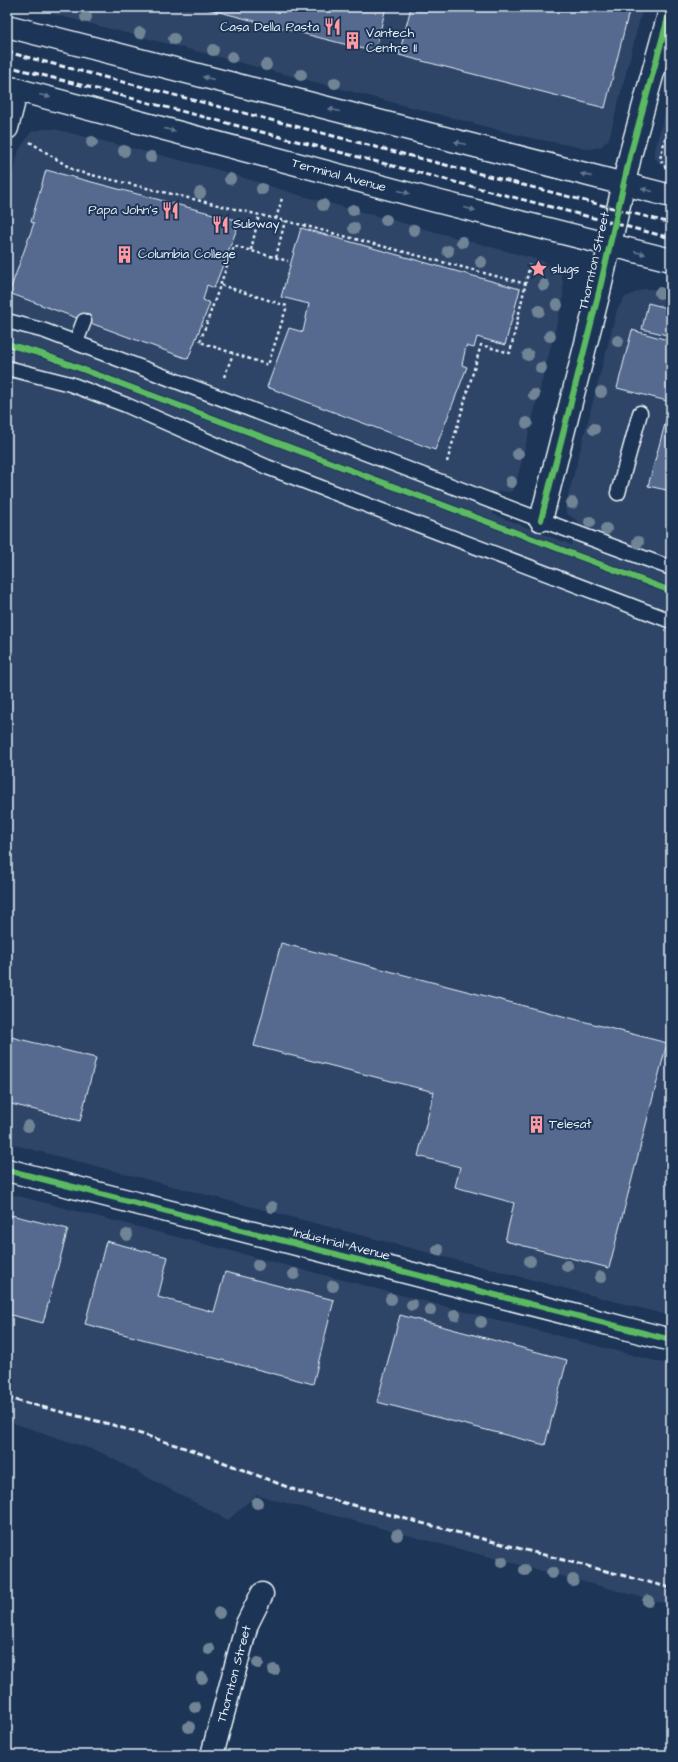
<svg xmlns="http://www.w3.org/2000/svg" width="678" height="1762" font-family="'Architects Daughter',sans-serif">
<rect width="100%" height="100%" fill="#1d3557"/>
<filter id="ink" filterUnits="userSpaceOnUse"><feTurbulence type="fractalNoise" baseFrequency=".025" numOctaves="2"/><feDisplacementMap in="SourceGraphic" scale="8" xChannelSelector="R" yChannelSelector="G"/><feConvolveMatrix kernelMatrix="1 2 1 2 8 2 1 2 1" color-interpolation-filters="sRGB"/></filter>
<g filter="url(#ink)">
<path fill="#2e4568" d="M 26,7 L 643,7 L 609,139 L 601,147 L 589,149 L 526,137 Z
M 671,89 L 671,170 L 661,165 L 655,158 L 655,150 Z
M 43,129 L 54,129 L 212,168 L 299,195 L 543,261 L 554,267 L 560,273 L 563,282 L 563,299 L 515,487 L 511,492 L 498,491 L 493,514 L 571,545 L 579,522 L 567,514 L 565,508 L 617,310 L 624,298 L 643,289 L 652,289 L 671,294 L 671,1316 L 7,1143 L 7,196 L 19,150 L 31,132 Z
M 7,1193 L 671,1365 L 671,1605 L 256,1495 L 228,1520 L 100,1452 L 7,1421 Z"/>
<path fill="#576b8f" stroke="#e8f1f8" d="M 200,7 L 386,7 L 375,52 Z
M 411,7 L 630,7 L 605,108 L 399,55 Z
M 46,170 L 240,221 L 214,288 L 207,285 L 203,300 L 210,303 L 188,359 L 9,293 L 34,223 L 31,222 Z
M 301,228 L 520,289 L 505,345 L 477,337 L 474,348 L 466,346 L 462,365 L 467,367 L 435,450 L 267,387 L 289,328 L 303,332 L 309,304 L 281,297 Z
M 648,303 L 671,309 L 671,336 L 642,329 Z
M 632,330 L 671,341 L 671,491 L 648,486 L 671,402 L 617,388 Z
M 281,943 L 667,1043 L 609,1268 L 505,1241 L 514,1203 L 455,1187 L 460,1167 L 418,1156 L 434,1092 L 254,1046 Z
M 7,1036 L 96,1058 L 80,1121 L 7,1103 Z
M 7,1214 L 68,1229 L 43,1323 L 7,1314 Z
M 106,1241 L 168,1257 L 158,1297 L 214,1312 L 225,1272 L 334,1300 L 313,1384 L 85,1324 Z
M 400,1315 L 567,1360 L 545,1445 L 377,1402 Z"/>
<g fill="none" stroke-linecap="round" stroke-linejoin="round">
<defs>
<path id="lane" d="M 7,321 L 45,331 L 541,520 L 671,568
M 76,342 L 84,321
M 7,368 L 70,384 L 126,405 L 267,467 L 671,621
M 618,493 L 640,413"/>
<path id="street" d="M 7,128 L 17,89
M 541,520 L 599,292 L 631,152 L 671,7
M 7,1170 L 671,1340
M 212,1755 L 247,1624 L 262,1594"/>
<path id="secondary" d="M 7,26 L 671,196
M 7,87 L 432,200 L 671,260"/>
</defs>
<use href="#lane" stroke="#e8f1f8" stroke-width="17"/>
<use href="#street" stroke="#e8f1f8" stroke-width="25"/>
<use href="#secondary" stroke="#e8f1f8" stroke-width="25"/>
<path stroke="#e8f1f8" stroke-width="2.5" stroke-dasharray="3 3" stroke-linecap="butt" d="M 30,142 L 75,171 L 302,225 L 526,284
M 666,168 L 660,159 L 671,115
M 276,219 L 282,198
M 251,250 L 259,215
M 276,257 L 285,221
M 221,285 L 287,306 L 268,365 L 200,342 L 234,246 L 288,261
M 224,377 L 233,354
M 447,462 L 481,345 L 510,353 L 530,264"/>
<use href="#lane" stroke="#1d3557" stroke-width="14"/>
<use href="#street" stroke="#1d3557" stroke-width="22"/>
<use href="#secondary" stroke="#1d3557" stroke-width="22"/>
<path stroke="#e8f1f8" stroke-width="3" stroke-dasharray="6 3" stroke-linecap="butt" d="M 7,52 L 671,223
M 7,66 L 671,238
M 7,1398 L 113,1425 L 194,1451 L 295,1490 L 671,1588"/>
<defs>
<path id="cycleway" d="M 7,344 L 42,354 L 671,591
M 541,520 L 599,292 L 631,152 L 671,7
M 7,1170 L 671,1340"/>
</defs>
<use href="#cycleway" stroke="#1d3557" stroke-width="8"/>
<use href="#cycleway" stroke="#5cba63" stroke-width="6"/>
</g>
<g fill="#6f8496">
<circle cx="86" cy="17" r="6"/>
<circle cx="140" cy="33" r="6"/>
<circle cx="174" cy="39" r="6"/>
<circle cx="213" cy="50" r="6"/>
<circle cx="232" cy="57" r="6"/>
<circle cx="266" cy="65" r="6"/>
<circle cx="301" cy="75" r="6"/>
<circle cx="335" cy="83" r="6"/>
<circle cx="92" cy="142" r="6"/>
<circle cx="124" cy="151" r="6"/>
<circle cx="151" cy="157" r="6"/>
<circle cx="230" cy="179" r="6"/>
<circle cx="262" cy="189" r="6"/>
<circle cx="200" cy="193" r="6"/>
<circle cx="323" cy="205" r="6"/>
<circle cx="353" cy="210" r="6"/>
<circle cx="386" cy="220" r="6"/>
<circle cx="354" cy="228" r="6"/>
<circle cx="414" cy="230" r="6"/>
<circle cx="462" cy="242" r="6"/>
<circle cx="448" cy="251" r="6"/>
<circle cx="481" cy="262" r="6"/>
<circle cx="544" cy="285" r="6"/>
<circle cx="660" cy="293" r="6"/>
<circle cx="557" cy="305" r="6"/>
<circle cx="539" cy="311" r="6"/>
<circle cx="550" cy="336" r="6"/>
<circle cx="618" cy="341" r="6"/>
<circle cx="528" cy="355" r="6"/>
<circle cx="541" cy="368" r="6"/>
<circle cx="601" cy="392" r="6"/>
<circle cx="534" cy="395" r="6"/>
<circle cx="527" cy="423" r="6"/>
<circle cx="594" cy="429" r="6"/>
<circle cx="518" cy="454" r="6"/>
<circle cx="511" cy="482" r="6"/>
<circle cx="572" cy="503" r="6"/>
<circle cx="590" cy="522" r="6"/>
<circle cx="606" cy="529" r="6"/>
<circle cx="638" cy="542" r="6"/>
<circle cx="28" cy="1126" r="6"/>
<circle cx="272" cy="1207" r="6"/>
<circle cx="127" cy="1235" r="6"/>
<circle cx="438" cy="1250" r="6"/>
<circle cx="530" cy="1261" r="6"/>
<circle cx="258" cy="1265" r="6"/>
<circle cx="567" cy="1266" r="6"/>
<circle cx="294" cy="1274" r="6"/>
<circle cx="601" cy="1277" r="6"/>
<circle cx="333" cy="1286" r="6"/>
<circle cx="391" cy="1299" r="6"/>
<circle cx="412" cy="1305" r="6"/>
<circle cx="430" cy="1310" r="6"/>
<circle cx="455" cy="1315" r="6"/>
<circle cx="481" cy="1322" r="6"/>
<circle cx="257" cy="1503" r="6"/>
<circle cx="397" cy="1535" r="6"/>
<circle cx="502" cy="1562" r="6"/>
<circle cx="525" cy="1570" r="6"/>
<circle cx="552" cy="1573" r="6"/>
<circle cx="573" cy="1580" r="6"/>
<circle cx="648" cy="1601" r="6"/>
<circle cx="219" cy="1613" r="6"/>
<circle cx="209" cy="1649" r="6"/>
<circle cx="258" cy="1663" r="6"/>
<circle cx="274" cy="1670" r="6"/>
<circle cx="202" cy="1678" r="6"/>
<circle cx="195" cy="1707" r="6"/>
<circle cx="189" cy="1727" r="6"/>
</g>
<defs><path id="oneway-solid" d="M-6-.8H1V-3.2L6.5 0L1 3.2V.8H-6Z"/></defs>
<g fill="#64778f">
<use href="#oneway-solid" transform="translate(208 78) rotate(-166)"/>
<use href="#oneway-solid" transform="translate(45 96) rotate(15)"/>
<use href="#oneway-solid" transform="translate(334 110) rotate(-166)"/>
<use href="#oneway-solid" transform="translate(170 130) rotate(15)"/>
<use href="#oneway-solid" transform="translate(460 143) rotate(-166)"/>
<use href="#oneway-solid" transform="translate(586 175) rotate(-166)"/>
<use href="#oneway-solid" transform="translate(647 190) rotate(-166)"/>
<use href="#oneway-solid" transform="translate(404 192) rotate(15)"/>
<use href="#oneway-solid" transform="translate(470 209) rotate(14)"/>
<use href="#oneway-solid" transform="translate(640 253) rotate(13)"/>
</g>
</g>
<defs>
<symbol id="restaurant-bare" viewBox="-9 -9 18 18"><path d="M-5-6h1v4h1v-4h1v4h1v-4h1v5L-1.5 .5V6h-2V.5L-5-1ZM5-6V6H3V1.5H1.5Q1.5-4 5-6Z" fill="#ff9aa2" stroke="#1d3557" stroke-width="2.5" paint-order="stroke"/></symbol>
<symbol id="building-bare" viewBox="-9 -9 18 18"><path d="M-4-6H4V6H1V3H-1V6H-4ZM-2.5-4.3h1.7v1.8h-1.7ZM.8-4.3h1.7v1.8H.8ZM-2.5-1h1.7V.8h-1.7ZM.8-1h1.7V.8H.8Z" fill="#ff9aa2" stroke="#1d3557" stroke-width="2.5" paint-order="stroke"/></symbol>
<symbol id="sight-bare" viewBox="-9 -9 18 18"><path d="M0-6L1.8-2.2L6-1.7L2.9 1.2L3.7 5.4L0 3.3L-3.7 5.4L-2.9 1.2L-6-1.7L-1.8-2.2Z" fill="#ff9aa2" stroke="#1d3557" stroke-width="2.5" paint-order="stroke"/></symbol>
</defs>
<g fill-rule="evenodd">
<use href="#restaurant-bare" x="320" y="14" width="25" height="25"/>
<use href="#building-bare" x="340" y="28" width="25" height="25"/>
<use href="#restaurant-bare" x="158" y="198" width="25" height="25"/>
<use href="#restaurant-bare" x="208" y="212" width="25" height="25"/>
<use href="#building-bare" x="112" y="242" width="25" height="25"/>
<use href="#sight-bare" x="526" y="256" width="25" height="25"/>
<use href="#building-bare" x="524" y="1112" width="25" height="25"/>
</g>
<g text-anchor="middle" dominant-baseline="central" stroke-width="4" stroke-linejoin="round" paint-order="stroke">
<g font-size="13" fill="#e8f1f8" stroke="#1d3557" text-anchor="start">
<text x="319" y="27" text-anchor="end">Casa Della Pasta</text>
<text x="366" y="33">Vantech<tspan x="366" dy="15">Centre II</tspan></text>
<text x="158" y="210" text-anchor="end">Papa John's</text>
<text x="233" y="224">Subway</text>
<text x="138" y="254">Columbia College</text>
<text x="551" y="269">slugs</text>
<text x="549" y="1124">Telesat</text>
</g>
<g font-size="13" fill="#e8f1f8" stroke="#1d3557">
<text transform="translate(339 175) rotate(15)">Terminal Avenue</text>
<text transform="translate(594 261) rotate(-77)">Thornton Street</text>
<text transform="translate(342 1244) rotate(14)">Industrial Avenue</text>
<text transform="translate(234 1674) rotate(-75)">Thornton Street</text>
</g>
</g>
<rect width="678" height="1762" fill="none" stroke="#1d3557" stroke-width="24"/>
<rect x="12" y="12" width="654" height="1738" fill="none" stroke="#e8f1f8" stroke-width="1.5" filter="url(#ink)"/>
</svg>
